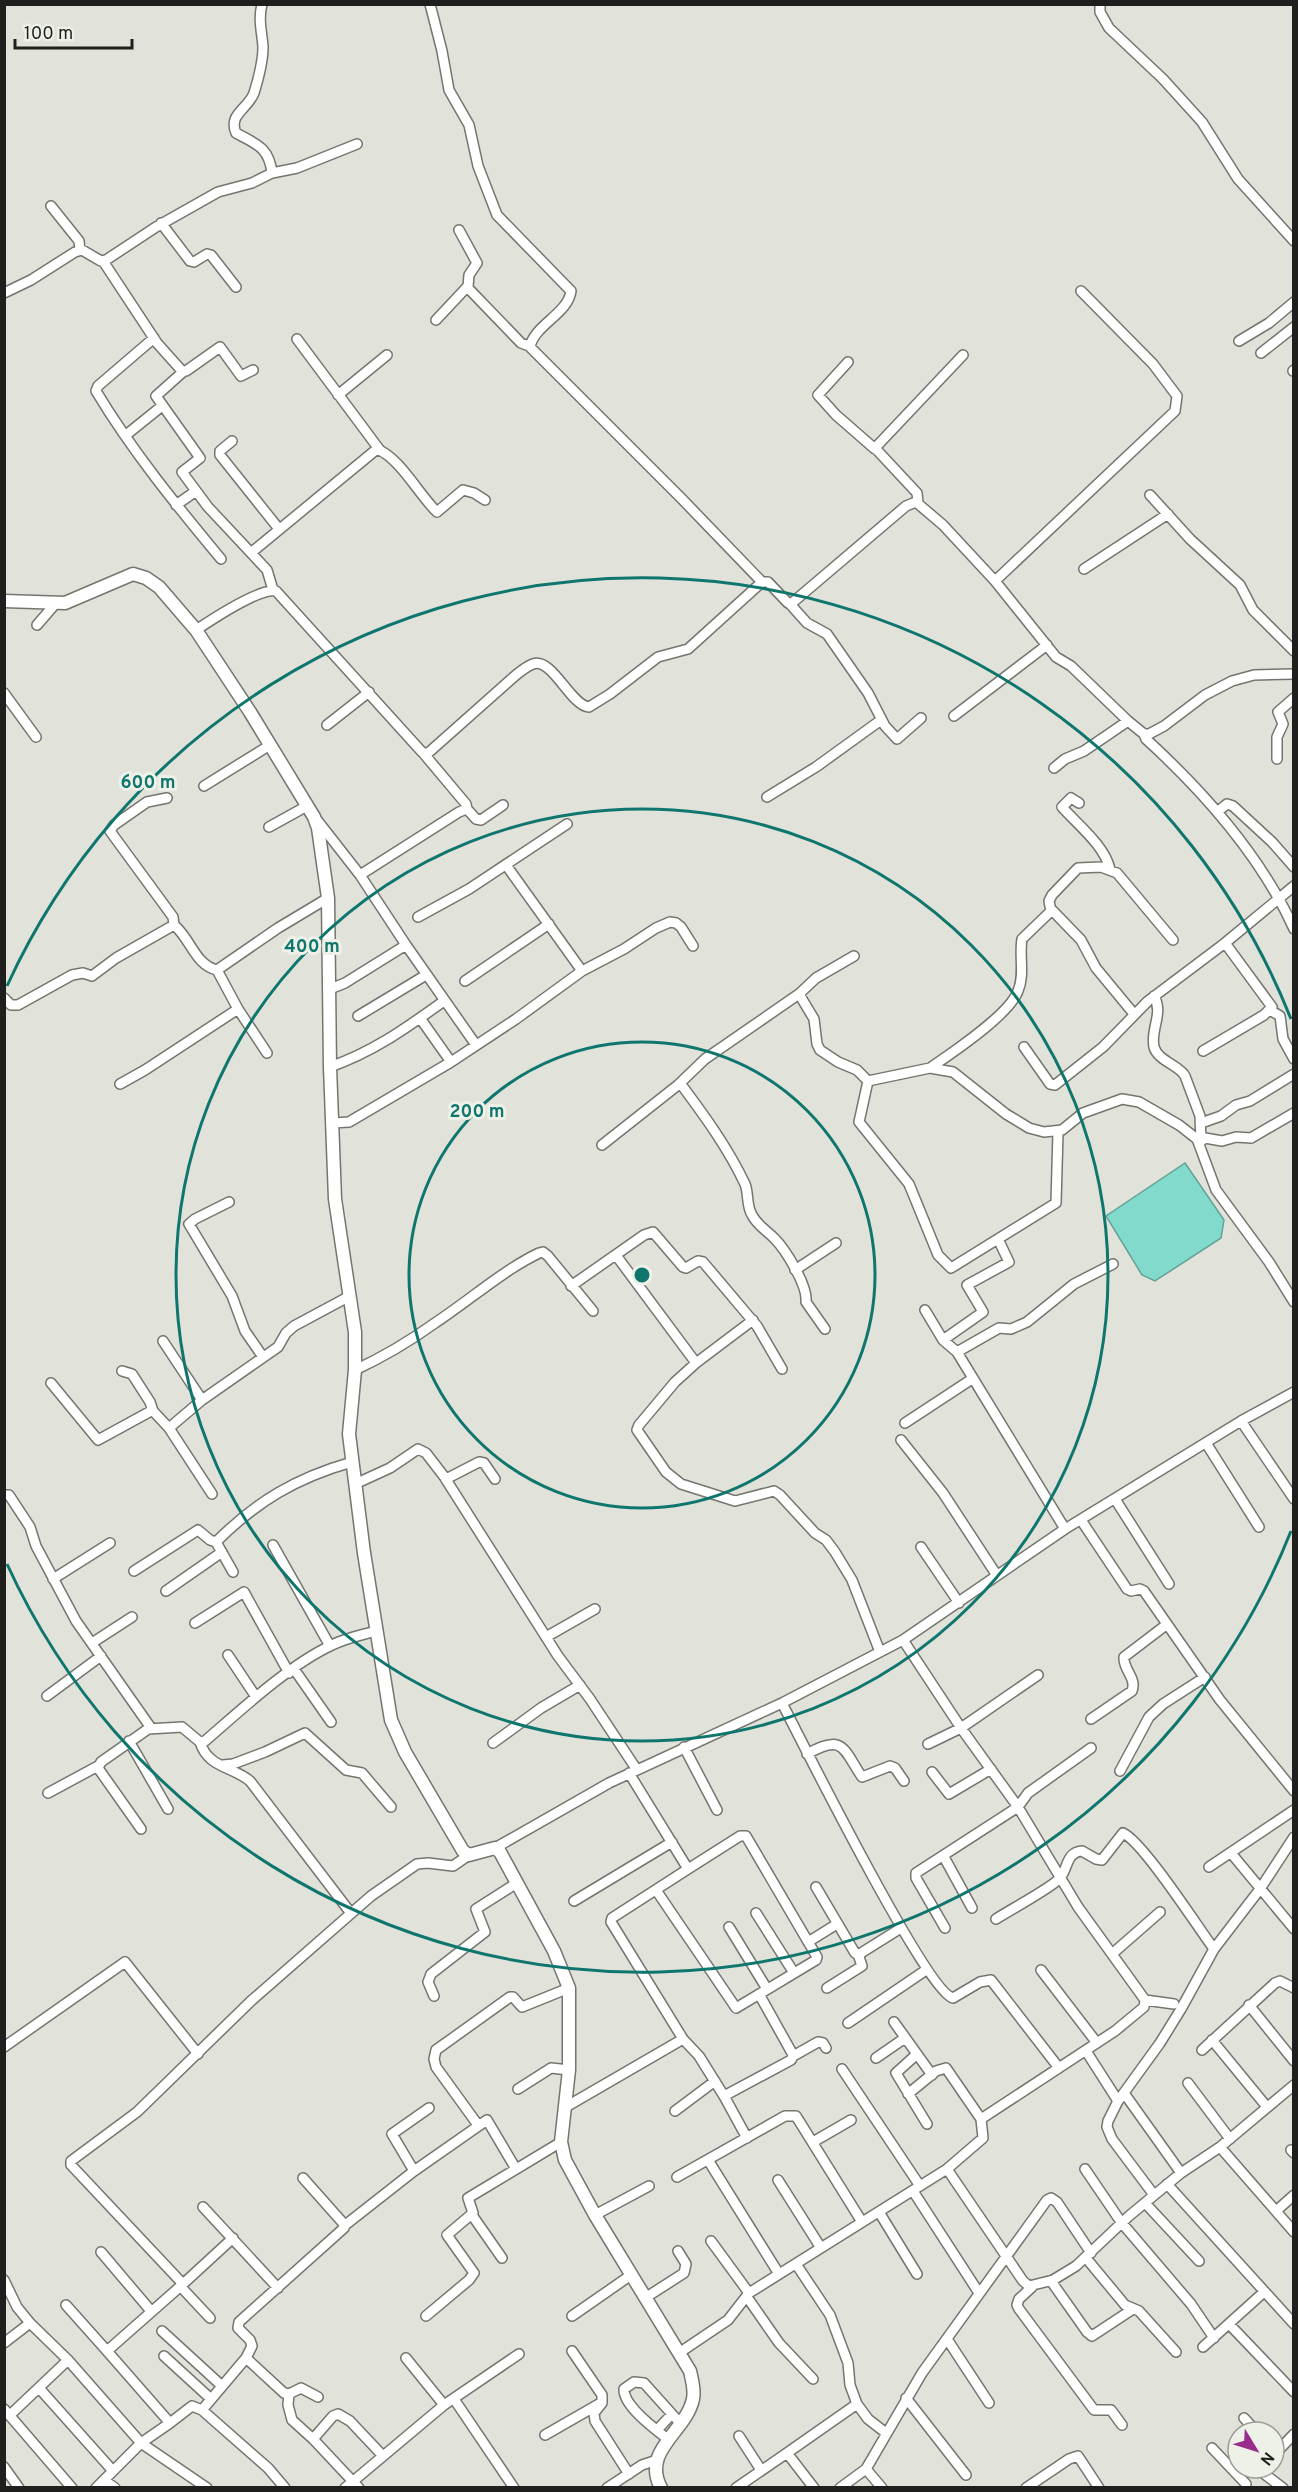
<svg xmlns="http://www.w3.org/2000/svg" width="1298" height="2492" font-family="Overpass,sans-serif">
<rect width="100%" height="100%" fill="#e1e3db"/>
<path fill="#81dacc" stroke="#64a298" stroke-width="1.5" d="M 1185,1163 L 1224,1220 L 1221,1238 L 1155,1281 L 1142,1275 L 1106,1216 Z"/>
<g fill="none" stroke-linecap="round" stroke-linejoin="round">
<defs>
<path id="street" d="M 262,4 C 258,20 262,32 263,47 C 263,61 258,80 254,93 C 248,109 228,114 236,133 C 256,144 269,147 272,173
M 430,4 L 442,51 L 449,90 L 469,125 L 478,166 L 497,215 L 571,291 C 568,314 534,325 530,347 L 681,498 L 762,582
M 1100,4 L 1100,12 L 1109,28 L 1163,79 L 1202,122 L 1238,179 L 1294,241
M 51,206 L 79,241 L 80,250
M 161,223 L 190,261 L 194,262 L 207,254 L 211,255 L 236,287
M 459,230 L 477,263 L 469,275 L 468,287
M 103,261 L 157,343 L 182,371 L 186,371 L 220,347 L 241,376 L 253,370
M 4,293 L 31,280 L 75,252 L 82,250 L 101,261 L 106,260 L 156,227 L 218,192 L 252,183 L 272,173 L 297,168 L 357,144
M 436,320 L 467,287 L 521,343 L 529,346
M 154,338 L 98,386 L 96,391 C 132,451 177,506 221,559
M 297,339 L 379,449
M 1239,341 L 1269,323 L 1294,302
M 1261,353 L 1294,327
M 848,362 L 818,395 L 836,415 L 875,449
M 184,371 L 156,396 L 200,458 L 182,472 L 208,507 L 267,570 L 273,590
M 1293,371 L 1294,370
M 338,395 L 387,355
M 126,435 L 162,406
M 232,441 L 220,451 L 220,455 L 279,529
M 1150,495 L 1190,539 L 1240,585 L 1253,610 L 1294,651
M 918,503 L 917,493 L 875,448 L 963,355
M 176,505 L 196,491
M 252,552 L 377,449 C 400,458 419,495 437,512 L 463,490 L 474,493 L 485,500
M 1084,569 L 1168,514
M 995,581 L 1175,411 L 1177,396 L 1153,364 L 1081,291
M 790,604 L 807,623 L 827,634 L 868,693 L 885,726 L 897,739 L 921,718
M 37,625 L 56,603
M 196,630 C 211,620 259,588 276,591 L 422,752 L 427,754 L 516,675 C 521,671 527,666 533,664 C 552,657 571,706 589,707 L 610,694 L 658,657 L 688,649 L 762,582 L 768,582 L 788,603 L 792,603 L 906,506 L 916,502 L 943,525 L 995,581 L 1056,657 L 1071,666 L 1128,721 L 1144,734 L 1149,734 L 1164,726 L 1205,695 L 1232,681 L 1254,675 L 1294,674
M 4,693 L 36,737
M 954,716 L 1047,645
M 327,725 L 369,692
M 1144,734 L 1146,739 C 1204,792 1261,856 1294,929
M 424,754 L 466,804 L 467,809
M 1277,759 L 1277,737 L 1283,724 L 1278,712 L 1294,698
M 1054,768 L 1065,759 L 1084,751 L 1128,721
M 204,786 L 270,745
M 767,797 L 816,767 L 881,720
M 167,798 L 147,802 L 114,825 L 110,831 L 173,917 L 174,925
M 1079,803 L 1071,798 L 1062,807 C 1078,825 1104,845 1110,869
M 1217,812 L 1227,804 L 1233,806 L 1272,842 L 1294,867
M 317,820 L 360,875 L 406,945
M 269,827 L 307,806
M 506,865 L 582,971
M 360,875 L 459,812 L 467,809 L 476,819 L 481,820 L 503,805
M 1051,909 L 1081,940 L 1096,968 L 1134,1014
M 418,917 L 469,889 L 567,824
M 465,981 L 549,924
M 330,989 L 345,983 L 406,945 L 476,1045
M 799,994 L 816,978 L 854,956
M 1154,996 C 1164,1014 1150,1029 1154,1047 C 1158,1061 1179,1065 1185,1076 L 1200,1116 L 1201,1141
M 4,998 L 11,1005 L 18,1005 L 72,975 L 83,973 L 92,976 L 116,958 L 174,925 C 191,939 195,965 217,970
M 1270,1010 L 1280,1016 L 1283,1039 L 1294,1059
M 358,1016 L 426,975
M 420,1018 L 451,1062
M 1024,1047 L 1050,1084 L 1055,1085 L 1103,1047 L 1148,1001 L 1225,943 L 1294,886
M 1203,1051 L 1264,1015 L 1272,1007 L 1225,943
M 267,1053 L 238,1009 L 217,970 L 278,928 L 328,898
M 330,1067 C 375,1051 406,1028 444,1001
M 930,1068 C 952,1053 1009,1015 1018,991 C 1025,975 1019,956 1022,939 L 1051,911 L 1049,901 L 1052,895 L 1078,868 L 1101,867 L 1117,873 L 1173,940
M 868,1081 L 859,1122 L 909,1184 L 938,1255 L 951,1268 L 1056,1203 L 1058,1132
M 680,1083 C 704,1115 728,1148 745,1184 C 749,1194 746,1205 752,1215 C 757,1225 766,1230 774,1238 C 786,1250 808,1286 806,1302 L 825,1329
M 120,1084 L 145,1070 L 238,1009
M 332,1123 L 349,1122 L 451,1062 L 516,1019 L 582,971 L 624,949 L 656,928 L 670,922 L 676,923 L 681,927 L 693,946
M 1201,1123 L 1221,1116 L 1236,1105 L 1250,1101 L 1294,1074
M 1199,1143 L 1205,1138 L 1222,1141 L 1236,1137 L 1251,1138 L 1294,1113
M 602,1145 L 678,1085 L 705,1059 L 799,994 L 814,1019 L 817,1044 L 820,1050 L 838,1062 L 857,1070 L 868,1081 L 930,1068 L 953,1072 L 1006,1114 L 1029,1128 L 1044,1132 L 1062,1130 L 1083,1113 L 1122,1099 L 1139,1102 L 1179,1125 L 1197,1139 L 1216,1190 L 1269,1262 L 1294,1302
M 229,1202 L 195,1219 L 189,1224 L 232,1296 L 245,1331 L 263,1357
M 614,1257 L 618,1258 L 696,1363
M 795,1270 L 836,1243
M 571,1286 L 644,1235 L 653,1232 L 683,1267 L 686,1268 L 698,1261 L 703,1262 L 757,1326 L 782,1369
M 925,1310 L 943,1340 L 957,1352
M 753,1320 L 696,1363 L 675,1382 L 639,1425 L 637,1430 L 666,1472 L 681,1484 L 735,1501 L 774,1491 L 780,1495 L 815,1533 L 826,1540 L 835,1552 L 852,1580 L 880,1652
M 943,1340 L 983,1312 L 967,1285 L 1009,1262 L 998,1239
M 163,1341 L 202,1400
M 355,1370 C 383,1357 410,1341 435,1323 C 470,1300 502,1271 539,1253 L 543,1252 L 548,1256 L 593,1311
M 122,1371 L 132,1374 L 150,1402 L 153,1411
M 51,1383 L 98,1440 L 151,1411 L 154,1412 L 169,1428 L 202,1400 L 278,1347 L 286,1333 L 294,1326 L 348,1297
M 1241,1421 L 1294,1499
M 905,1423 L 972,1379
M 169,1428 L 212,1494
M 901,1440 L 943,1493 L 996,1574
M 1206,1443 L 1259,1527
M 445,1478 L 558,1656 L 590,1699 L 637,1770
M 355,1484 L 390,1468 L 418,1449 L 426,1453 L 446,1479 L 479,1462 L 484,1463 L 495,1479
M 4,1495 L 9,1495 L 30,1527 L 36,1546 L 76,1621 L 151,1728
M 1115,1499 L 1169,1584
M 1081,1520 L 1127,1589 L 1131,1591 L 1140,1589 L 1144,1591 L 1220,1700 L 1294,1791
M 1065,1529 L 957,1352 L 999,1328 L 1011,1329 L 1027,1322 L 1074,1284 L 1113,1264
M 273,1545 L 330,1646
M 921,1547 L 959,1603
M 134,1571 L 198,1530 L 210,1540 L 216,1542
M 233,1572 L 216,1542 C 257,1501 296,1478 352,1462
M 53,1579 L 110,1543
M 166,1591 L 222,1552
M 195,1623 L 244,1592 L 289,1673
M 546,1637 L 595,1609
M 903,1640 L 961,1728 L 1018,1807 L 1078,1907 L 1145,2000 L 1144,2007 L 1115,2031 L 981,2119
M 92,1643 L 132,1617
M 228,1655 L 256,1697
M 294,1669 L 331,1722
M 47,1696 L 101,1656
M 782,1703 C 802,1742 927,1992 953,1998 L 980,1982 L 991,1980 L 1059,2068
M 1091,1719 L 1132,1691 C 1137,1678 1123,1670 1124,1657 L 1166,1625
M 129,1741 L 168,1809
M 200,1742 C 208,1768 232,1766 250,1781 L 350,1912
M 493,1743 L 541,1708 L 580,1685
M 928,1744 L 961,1728 L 1038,1675
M 684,1747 L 717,1810
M 807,1754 C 844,1733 843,1749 862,1777 L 890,1766 L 895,1768 L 904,1781
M 223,1765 L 233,1764 L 265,1752 L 305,1733 L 346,1770 L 362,1773 L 391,1807
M 1120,1771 L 1149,1717 L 1163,1704 L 1205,1677
M 932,1772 L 949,1794 L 991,1769
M 629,1773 L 688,1869 L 612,1918 L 611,1922 L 683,2039 L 699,2056 L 724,2096
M 48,1793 L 98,1766
M 141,1829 L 98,1768 L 101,1762 L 148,1729 L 182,1727 L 200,1742 L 205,1741 C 241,1710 289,1665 332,1645 C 346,1638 362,1635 376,1631
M 495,1848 L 609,1783 L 782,1703 L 903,1640 L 1065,1529 L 1241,1421 L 1294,1392
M 1231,1853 L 1294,1929
M 944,1857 L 972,1908
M 1209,1867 L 1294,1810
M 816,1887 L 855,1953 L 859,1955
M 656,1890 L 736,2008 L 816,1960 L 817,1957 L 746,1836 L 740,1836 L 688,1869
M 574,1901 L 672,1842
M 756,1913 L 794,1973
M 996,1919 C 1008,1911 1053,1887 1060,1878 C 1068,1869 1066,1852 1082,1851 L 1096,1859 L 1102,1860 L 1123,1833 C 1143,1842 1197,1926 1214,1949
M 729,1927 L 767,1989
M 945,1928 L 916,1878 L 916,1873 L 1018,1807 L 1028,1793 L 1091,1748
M 808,1942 L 837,1924
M 1112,1954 L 1160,1912
M 1041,1970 L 1097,2043
M 827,1988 L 862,1966 L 859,1957 L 861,1953 L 901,1928
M 759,1994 L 792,2053 L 795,2055 L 818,2042 L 823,2043 L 826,2048
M 434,1996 L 428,1982 L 431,1974 L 485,1932 L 476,1909 L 517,1883
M 1145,2000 L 1174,2004
M 1249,2005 L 1294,2061
M 894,2022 L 932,2075
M 848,2023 L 926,1970
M 1212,2040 L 1267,2107
M 4,2047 L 125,1962 L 198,2054
M 1202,2050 L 1275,1983 L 1280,1981 L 1294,1988
M 1086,2051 L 1118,2101
M 917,2054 L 896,2073 L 927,2124
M 876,2058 L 905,2038
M 842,2069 L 920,2186
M 1188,2083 L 1230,2139
M 518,2089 L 551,2068 L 569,2070
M 1124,2093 L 1181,2173
M 564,2108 L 683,2039
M 675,2111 L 715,2081
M 478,2125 L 436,2067 L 434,2059 L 436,2050 L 510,1997 L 513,1997 L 522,2007 L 569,1988
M 747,2138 L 724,2096 L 791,2060 L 794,2054
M 813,2142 L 851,2120
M 1220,2147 L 1294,2232
M 1291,2150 L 1294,2153
M 708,2160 L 779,2274
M 947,2169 L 1023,2281 L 1029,2286 L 1053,2280 L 1076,2266 L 1129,2216 L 1181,2173 L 1220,2147 L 1294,2085
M 1085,2169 L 1121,2222 L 1191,2304 L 1214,2338
M 414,2171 L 392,2134 L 429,2108
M 677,2177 L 785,2116 L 796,2116 L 862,2222
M 778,2180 L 821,2248
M 1167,2184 L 1294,2324
M 913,2191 L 979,2293
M 1154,2195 L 1112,2139 L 1107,2127 L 1108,2121 L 1118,2101 L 1160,2043 L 1181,2009 L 1214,1949 L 1260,1889 L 1294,1837
M 1145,2203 L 1199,2261
M 203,2207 L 278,2288
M 1276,2211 L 1294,2195
M 879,2212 L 917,2274
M 472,2215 L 502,2258
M 595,2215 L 649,2186
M 344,2226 L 414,2171 L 487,2120 L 516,2169
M 711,2241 L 749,2293
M 101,2252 L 151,2311
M 1086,2258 L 1125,2305 L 1139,2311 L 1176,2352
M 796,2264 L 830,2315 L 848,2363 L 850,2385 L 857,2404 L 868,2419 L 886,2433
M 4,2280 L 17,2307 L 30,2323
M 1051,2281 L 1087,2332 L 1092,2336 L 1133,2309
M 183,2284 L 233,2238
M 180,2286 L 210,2318
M 1032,2287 L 1019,2299 L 1017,2305 L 1019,2309 L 1094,2410 L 1111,2410 L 1122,2425
M 747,2297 L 779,2343 L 813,2379
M 645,2298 L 684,2273 L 686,2264 L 678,2251
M 66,2305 L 107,2351
M 426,2316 L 469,2280 L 474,2273 L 447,2235 L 473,2213 L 468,2198 L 561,2142
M 572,2316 L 631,2275
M 1229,2324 L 1294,2392
M 162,2331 L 222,2386
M 947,2339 L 989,2403
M 4,2343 L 30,2323 L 68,2360 L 141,2443 L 207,2488
M 1203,2347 L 1264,2292
M 572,2351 L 602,2395 L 602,2403 L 594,2413 L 595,2421 L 629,2474
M 679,2353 L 728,2320 L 749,2293 L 947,2169 L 983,2138 L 981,2119 L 946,2068 L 936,2071 L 908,2094
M 164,2356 L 211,2399
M 246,2358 L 284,2393 L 289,2394 L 301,2388 L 318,2397
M 406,2358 L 444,2405
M 39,2388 L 113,2471
M 289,2394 L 288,2405 L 292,2420 L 313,2439 L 359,2488
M 906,2398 L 966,2475
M 454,2399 L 514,2488
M 4,2409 L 72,2488
M 202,2410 L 246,2358 L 252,2346 L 250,2340 L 238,2328 L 239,2322 L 344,2228 L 343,2223 L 303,2178
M 10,2415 L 68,2360
M 1244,2418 L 1257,2432
M 170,2423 L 192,2406 L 202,2410 L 268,2468 L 285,2488
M 657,2430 L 672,2414
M 545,2435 L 599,2404
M 739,2436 L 761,2470
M 313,2439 L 333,2416 L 338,2414 L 350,2421 L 383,2456
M 669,2440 C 656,2430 623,2406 624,2389 L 634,2382 L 644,2383 L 680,2423
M 1212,2448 L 1246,2484
M 787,2453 L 857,2404
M 1274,2455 L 1294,2434
M 4,2467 L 19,2488
M 866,2469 L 882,2488
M 1259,2470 L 1283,2488
M 104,2480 L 115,2488
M 96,2488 L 141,2443 L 170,2423 L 107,2351 L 183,2284 L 71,2165 L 71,2161 L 137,2112 L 251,2001 L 371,1896 L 417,1864 L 428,1863 L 453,1866 L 469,1855
M 345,2488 L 444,2405 L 519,2354
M 607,2488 L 642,2465 L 657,2460
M 736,2488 L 787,2453 L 814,2488
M 840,2488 L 866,2469 L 922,2373 L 1047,2200 L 1051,2198 L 1057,2202 L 1091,2253
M 1026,2488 L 1069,2459 L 1078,2456 L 1099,2488"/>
<path id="secondary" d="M 4,601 L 65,603 L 133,574 L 146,578 L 159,587 L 196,630 L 250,712 L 314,817 L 318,828 L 328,898 L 330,1067 L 335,1199 L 355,1332 L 355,1370 L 349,1434 L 364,1553 L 391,1720 L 405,1752 L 463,1851 L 469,1855 L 495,1848 L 500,1852 L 554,1951 L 569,1988 L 569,2070 L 561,2142 L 565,2160 L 595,2215 L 690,2371 C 692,2380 695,2390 693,2399 C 686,2432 641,2450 661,2488"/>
</defs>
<use href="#street" stroke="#73766e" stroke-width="12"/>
<use href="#secondary" stroke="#73766e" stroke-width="15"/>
<use href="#street" stroke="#fff" stroke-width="9"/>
<use href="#secondary" stroke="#fff" stroke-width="12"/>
</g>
<g fill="none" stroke="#0f766e" stroke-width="3">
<circle cx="642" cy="1275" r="233"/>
<circle cx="642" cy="1275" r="466"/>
<path d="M1291 1531A698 698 0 0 1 7 1564M7 986A698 698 0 0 1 1291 1019"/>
</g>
<circle cx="642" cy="1275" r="9" fill="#0f766e" stroke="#eef1e8" stroke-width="3"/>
<g font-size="18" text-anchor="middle" font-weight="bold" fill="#0f766e" stroke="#eef1e8" stroke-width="6" stroke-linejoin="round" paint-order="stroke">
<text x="148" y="788">600 m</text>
<text x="312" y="952">400 m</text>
<text x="477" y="1117">200 m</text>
</g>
<rect width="1298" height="2492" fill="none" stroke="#1f201d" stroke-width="12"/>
<g transform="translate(1256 2450) rotate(128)"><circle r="28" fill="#eef1e8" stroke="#9b9d97" stroke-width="1.5"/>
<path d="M0-4.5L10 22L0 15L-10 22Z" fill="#972c8e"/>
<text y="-9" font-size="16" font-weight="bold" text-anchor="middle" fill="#1f201d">N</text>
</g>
<path d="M15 39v9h117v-9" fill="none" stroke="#1f201d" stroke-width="3"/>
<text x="24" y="39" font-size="18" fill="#1f201d" stroke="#eef1e8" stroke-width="4.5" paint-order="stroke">100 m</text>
</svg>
